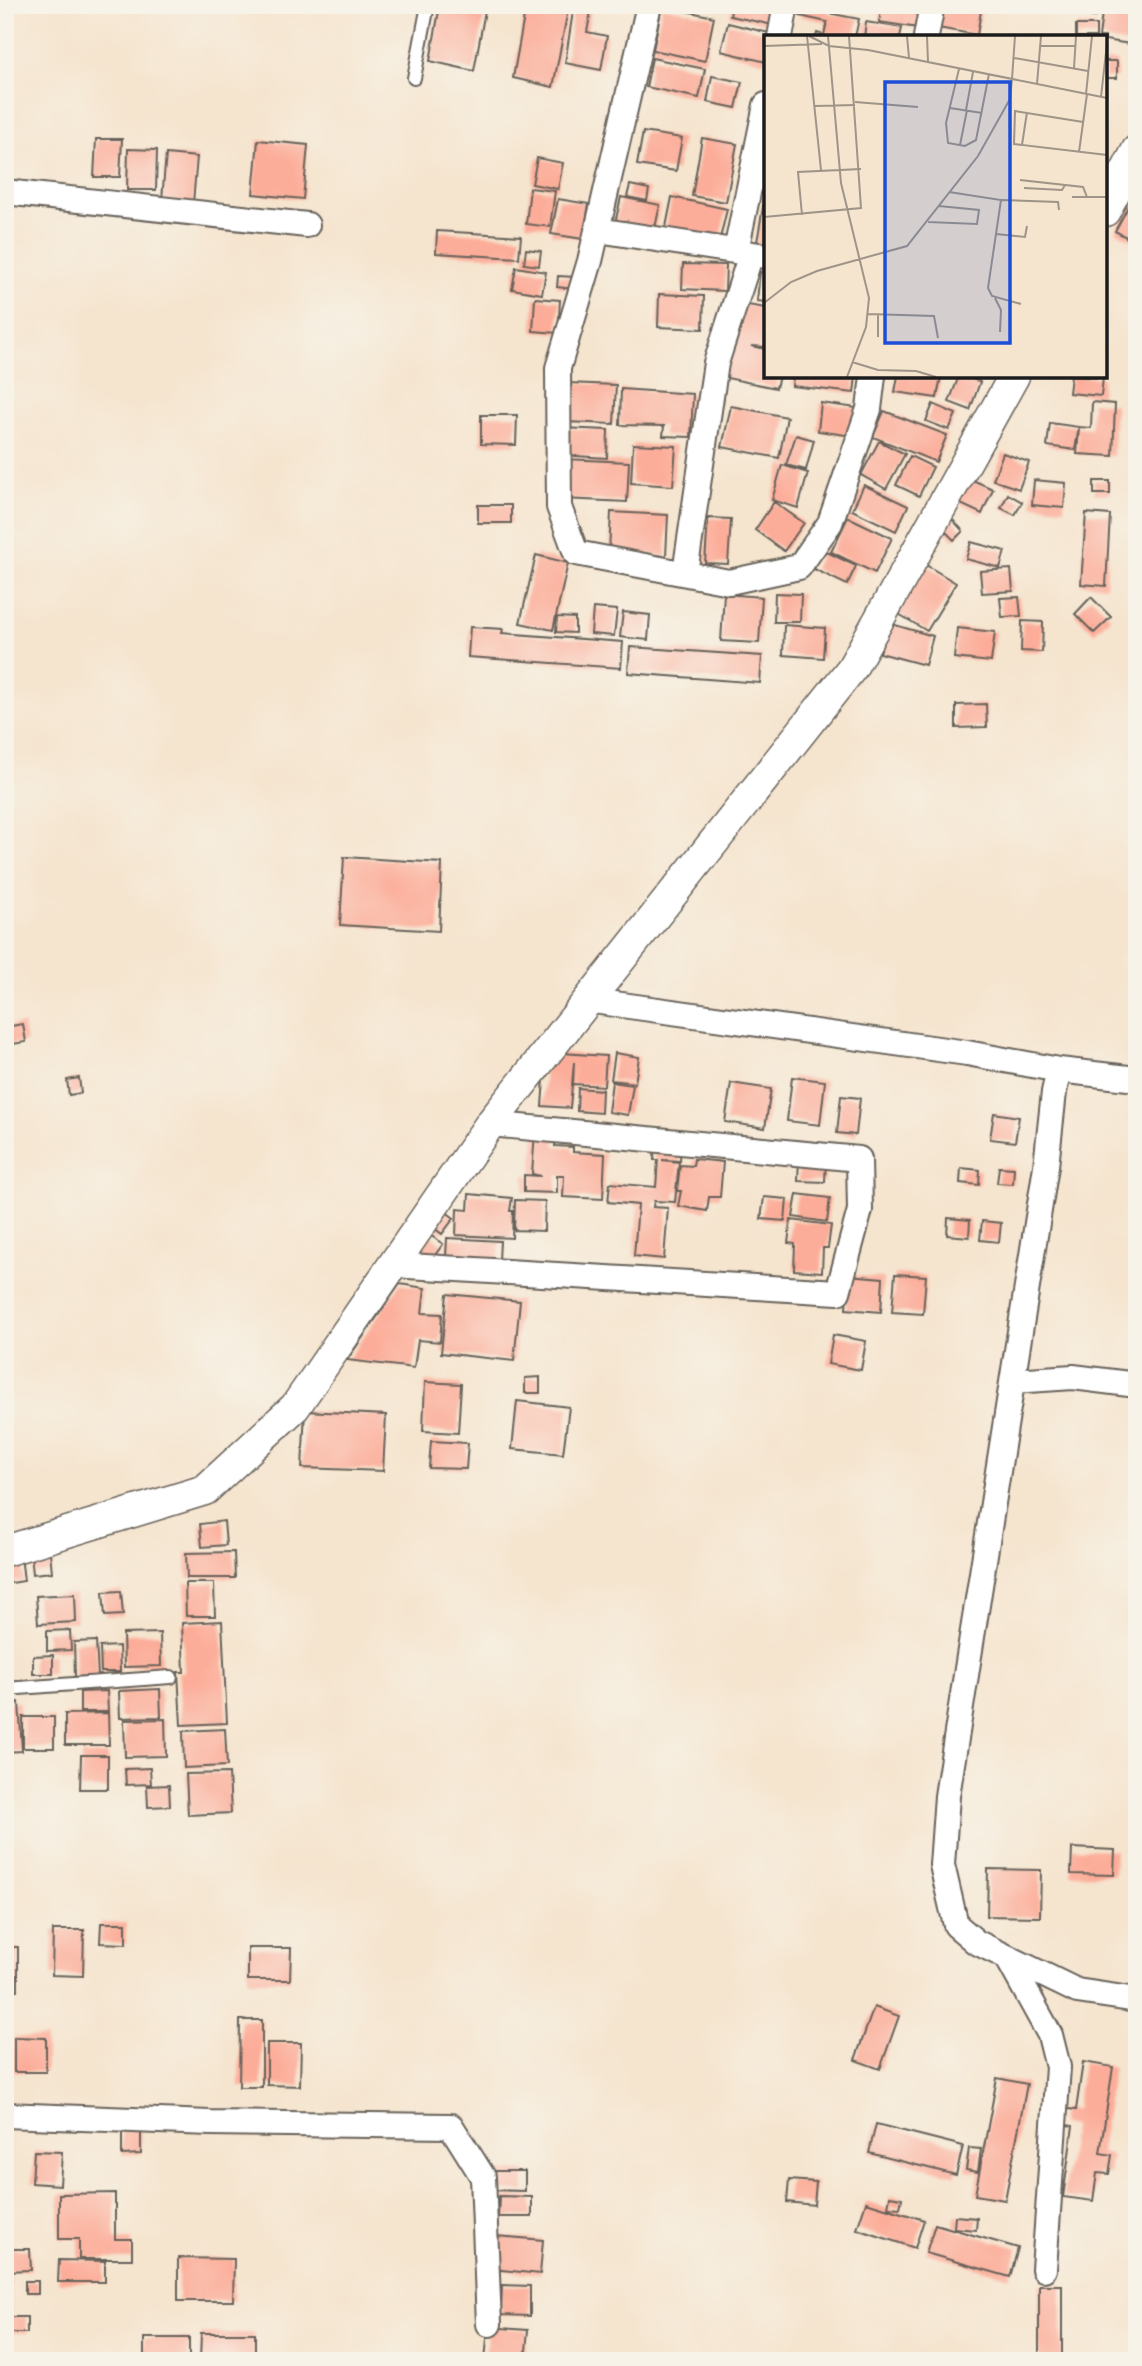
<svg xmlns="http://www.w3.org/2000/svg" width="1142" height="2366" font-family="Mynerve,sans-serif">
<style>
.building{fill:#fcad9a}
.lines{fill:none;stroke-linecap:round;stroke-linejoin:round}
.service-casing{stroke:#68625a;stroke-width:16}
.minor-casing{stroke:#68625a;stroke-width:28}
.tertiary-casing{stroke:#68625a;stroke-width:33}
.service{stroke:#fff;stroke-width:12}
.minor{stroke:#fff;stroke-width:24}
.tertiary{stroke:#fff;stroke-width:30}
.inset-road{fill:none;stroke:#9e9487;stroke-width:2}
.view{fill:#1d4ed8;fill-opacity:0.15;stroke:#1d4ed8;stroke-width:3.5}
.inset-edge{fill:none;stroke:#1c1c1c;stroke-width:3.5}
</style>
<rect width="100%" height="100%" fill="#f7f3e8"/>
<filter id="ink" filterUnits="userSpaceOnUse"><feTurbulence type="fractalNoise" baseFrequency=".0143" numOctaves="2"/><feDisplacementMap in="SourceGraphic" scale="14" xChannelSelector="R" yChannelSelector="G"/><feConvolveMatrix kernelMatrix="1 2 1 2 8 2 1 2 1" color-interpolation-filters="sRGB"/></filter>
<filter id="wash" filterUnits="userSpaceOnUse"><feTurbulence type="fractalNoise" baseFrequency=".00686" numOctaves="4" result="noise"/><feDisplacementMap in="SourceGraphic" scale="28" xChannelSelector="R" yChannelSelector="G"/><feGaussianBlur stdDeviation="1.57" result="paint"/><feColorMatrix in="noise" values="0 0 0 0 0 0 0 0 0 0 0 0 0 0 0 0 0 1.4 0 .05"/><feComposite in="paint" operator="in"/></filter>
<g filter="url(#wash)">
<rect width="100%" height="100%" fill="#f5e4ce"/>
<g id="blocks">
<path class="building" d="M440 5H486L474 71 430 61Z
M526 5H569L553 87 513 78Z
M574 5 592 6 587 32 607 36 601 70 565 63Z
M732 5H777L773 25 730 16Z
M803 5H830L828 13 859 19 855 37H816L817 33 824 35 827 22 800 16Z
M882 5H929L925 29 879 22Z
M942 5H982L977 35 938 28Z
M1002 5H1097L1095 17 1039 8V12Z
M1103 5H1136L1130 44 1105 40V37H1099Z
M662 6 714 17 705 61 653 50Z
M866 22 902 28 900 37H864Z
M728 23 773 34 772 37H766V62L721 51Z
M1076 25H1096V37H1076Z
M652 58 705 69 699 98 646 87Z
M1105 61H1117V78H1105Z
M712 76 742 82 736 108 707 102Z
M5 109H11L9 139H5Z
M643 132 682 138 676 171 637 165Z
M702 138 737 144 726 202 692 196Z
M96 139H122L120 177H94Z
M258 140 308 145 303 199 253 194Z
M128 149 157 150 156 190H127Z
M166 154 197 157 193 203 162 199Z
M537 158 563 163 558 189 532 184Z
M630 185 649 189 647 201 627 197Z
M530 188 555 191 550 227 526 224Z
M1137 190V243L1115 231Z
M621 197 660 205 653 237 614 228Z
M672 197 727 209 719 243 665 232Z
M558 199 589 204 583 239 551 234Z
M764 201H766V250L756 248Z
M437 231 521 236 519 258 436 253Z
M526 249 541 251 539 266 524 264Z
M683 264 726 265 725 291 682 289Z
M516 267 546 272 542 294 512 289Z
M760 272 766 273V302L757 301Z
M558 276 575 277 574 289 557 287Z
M659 294 704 296 703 329 658 327Z
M535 298 560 300 558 333 533 331Z
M736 303 766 308V347L751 346 766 349V376H779L776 388 722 377Z
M793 376H856L854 393 792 386Z
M898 376H941L937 398 895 392Z
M959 376H966L980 382 970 410 949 402Z
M1071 376 1103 378 1101 396 1069 393Z
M567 383 616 385 614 424 565 422Z
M621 389 693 394 691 437 663 436 664 426 620 425Z
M1092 402 1115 404 1113 456 1077 454 1079 427 1091 428Z
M821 403 857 408 853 436 818 431Z
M933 404 956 414 949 430 926 421Z
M731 406 787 417 779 458 722 447Z
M884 411 947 435 936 462 873 437Z
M481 415H517L516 445 481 444Z
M1050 423 1079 427 1075 450 1047 446Z
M561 428 608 430 607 458 560 455Z
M796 435 814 440 806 470 786 465Z
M879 441 905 454 886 489 861 475Z
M633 444 676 446 673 486 631 483Z
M1003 453 1029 462 1019 489 993 480Z
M910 456 933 467 919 496 896 485Z
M565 459 629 462 627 502 563 499Z
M782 465 808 473 798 508 772 500Z
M961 475 993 489 982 514 950 499Z
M1034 480 1066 483 1064 508 1032 505Z
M1094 481H1110V494H1094Z
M864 485 908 506 896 531 852 510Z
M1008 494 1022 502 1015 515 1001 508Z
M774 502 804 523 784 551 755 530Z
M478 505H511V523H478Z
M611 512 668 515 666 556 609 553Z
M1086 513 1110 515 1106 586 1081 584Z
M848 517 892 538 875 573 831 552Z
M708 518 731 519 728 564 705 563Z
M952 519 963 531 954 540 942 528Z
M971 542 1005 551 1000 568 966 559Z
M823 550 856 566 847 585 814 569Z
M536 555 568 563 553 630 520 623Z
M926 565 956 583 927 631 897 613Z
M1011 569 1013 591 982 593 980 571Z
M775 593 801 594 800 622H774Z
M724 594 762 597 759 643 721 641Z
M1019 597 1021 616 1002 617 1000 598Z
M1091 597 1111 617 1094 633 1075 614Z
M593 608 617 610 614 636 591 634Z
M623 612 650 615 648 640 620 637Z
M557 617 575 618V633L556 632Z
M1022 621 1043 622 1042 652 1021 651Z
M888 623 933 636 925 665 880 653Z
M784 625 825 628 823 658 783 655Z
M470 627 503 629 502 633 623 642 621 668 468 657Z
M957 628 995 632 991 662 954 658Z
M630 647 762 656 760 683 628 673Z
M986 704 987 727 956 728V705Z
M344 857 442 863 439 931 340 925Z
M23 1024 26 1042 5 1045V1027Z
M546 1052 606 1056 604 1086 573 1084 574 1062 570 1108 542 1106Z
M615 1053 639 1057 635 1083 611 1080Z
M792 1077 825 1081 820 1125 787 1121Z
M79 1078 81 1093 69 1095 67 1080Z
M612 1082 633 1085 628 1115 608 1112Z
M731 1083 771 1089 765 1128 725 1122Z
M578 1088 602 1090 601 1113 577 1111Z
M841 1096 860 1098 856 1135 837 1133Z
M994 1113 1019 1117 1015 1142 990 1139Z
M535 1132 556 1133 555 1146 573 1147V1152L605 1154 603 1199 563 1197 564 1176H557V1193L524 1192V1175L541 1176 532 1174Z
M655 1141 681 1142 680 1161 662 1160 679 1162 675 1202 654 1201 653 1207 668 1208 664 1259 634 1256 638 1205 608 1202 610 1183 656 1187 658 1160H654Z
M799 1157 826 1158 825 1182 798 1181Z
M694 1159 723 1162 720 1197H709L707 1211 678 1206 681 1191H677L680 1165 693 1166Z
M999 1167 1014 1168 1013 1184 997 1183Z
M961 1168 980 1170 979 1185 960 1183Z
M469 1194 512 1198 510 1211H513L512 1238 456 1235 457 1209 468 1210Z
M797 1194 830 1198 827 1222 793 1217Z
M764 1197 787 1199 785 1221 761 1219Z
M515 1200 545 1201 544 1231 514 1230Z
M441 1208 454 1218 442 1234 429 1224Z
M948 1218 970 1220 969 1237 947 1235Z
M791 1220 831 1225 828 1248H823L822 1272 794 1270 795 1244 788 1243Z
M982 1221 1001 1223 999 1242 980 1240Z
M424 1231 443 1244 430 1262 411 1249Z
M447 1238 500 1241 499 1260 446 1257Z
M895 1274 926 1276 923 1314 892 1312Z
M848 1275 883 1278 881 1312 846 1309Z
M400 1284 425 1288 422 1313 442 1314 440 1342 418 1340 414 1368 347 1360Z
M447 1294 520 1301 514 1361 441 1353Z
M833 1335 866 1341 861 1370 828 1364Z
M540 1377V1393H525V1378Z
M425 1382 461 1384 458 1433 423 1431Z
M517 1401 569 1407 563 1454 512 1449Z
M305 1411 386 1415 383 1471 302 1468Z
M431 1441 468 1443 466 1469 429 1468Z
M224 1521 226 1545 202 1547 200 1524Z
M50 1552 52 1572 33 1574 31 1554Z
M234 1552 235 1578H187L186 1553Z
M21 1556 24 1581 5 1584V1558Z
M185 1583H214L215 1616H186Z
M121 1591 123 1615 105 1616 103 1592Z
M75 1594 76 1622 38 1624 36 1596Z
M222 1621 227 1723 181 1725 178 1672H184L182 1623Z
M70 1630 71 1650 47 1651V1631Z
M160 1633 161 1666 124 1667 123 1634Z
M96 1641 98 1676 75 1677 74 1642Z
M119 1646 120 1672H101L100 1647Z
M53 1655V1674H33V1656Z
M160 1689 161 1717 120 1718 119 1691Z
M107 1691 108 1712H80V1692Z
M19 1702 22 1751 5 1752V1703Z
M108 1713 109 1745H65V1714Z
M23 1717H54V1748H23Z
M165 1719 166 1756 125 1757 124 1720Z
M225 1729 227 1766 184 1768 183 1731Z
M81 1755H108V1789H80Z
M150 1768 151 1784 126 1785 125 1769Z
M229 1773 231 1813 188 1815 186 1774Z
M169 1785 170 1806 148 1807 147 1786Z
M1072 1848 1115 1850 1114 1875 1071 1874Z
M988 1869 1041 1870 1040 1917 987 1916Z
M101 1923H126V1944L100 1943Z
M53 1930H84L83 1976 52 1975Z
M5 1947H18V1990H5Z
M248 1948H291L290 1980H248Z
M874 2007 899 2016 880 2069 855 2060Z
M240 2020H262V2087H239Z
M14 2037 46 2038V2072H14Z
M267 2043H301L300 2086 267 2085Z
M1083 2062 1113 2067 1100 2153 1112 2155 1109 2174 1097 2173 1093 2201 1063 2197 1073 2126 1060 2124 1062 2108 1076 2110Z
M997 2078 1027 2084 1005 2200 975 2195Z
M876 2124 963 2146 956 2175 869 2153Z
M122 2127H141V2154L122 2155Z
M969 2148 981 2149 978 2172 966 2170Z
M34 2151 62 2152 60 2185 32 2183Z
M485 2171H525V2191L485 2190Z
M789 2180 816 2182 814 2205 787 2202Z
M115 2193V2239H132V2259H79V2239H59V2194Z
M499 2196 532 2197V2217H498Z
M890 2196 902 2198 900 2208 888 2207Z
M866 2202 924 2220 915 2248 857 2229Z
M955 2216 977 2218 976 2230 954 2228Z
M935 2224 1018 2248 1010 2277 926 2253Z
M496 2236 543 2240 540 2274 493 2269Z
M5 2249H30L31 2270 5 2271Z
M178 2258 234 2259 233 2301H178Z
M59 2260 105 2261V2282H58Z
M5 2277H11V2317H27V2333H5Z
M25 2281H38V2294H25Z
M502 2285 530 2286V2316L501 2315Z
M1039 2285H1062V2359H1039Z
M488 2327 528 2330 525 2361H485Z
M201 2333H255V2361H200Z
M144 2338H189V2361H144Z"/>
</g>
</g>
<g filter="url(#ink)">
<use href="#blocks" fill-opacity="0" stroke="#68625a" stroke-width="2"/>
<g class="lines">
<g class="service-casing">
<path id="service" d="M414 78 428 5
M5 1689 171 1677"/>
</g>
<g class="minor-casing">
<path id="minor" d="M649 5 590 261 558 368 559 507 576 553 729 582 799 567 830 523 869 409 873 376
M780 37 786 5
M926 37 932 5
M5 192 307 225
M598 230 766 256
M736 251 766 105
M685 573 716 363 751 254
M586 1000 967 1053 1059 1070 1054 1092 1046 1166 947 1796 942 1865 956 1925 976 1942 1077 1991 1137 2000
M1059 1070 1137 1079
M392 1265 838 1292 860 1210 859 1159 490 1124
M1013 1381 1073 1377 1137 1385
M1007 1957 1050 2035 1058 2067 1044 2269
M5 2115 210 2123 451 2126 483 2177 489 2324"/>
</g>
<g class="tertiary-casing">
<path id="tertiary" d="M1105 211 1137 150
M5 1551 205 1490 295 1407 490 1124 852 668 1014 376"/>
</g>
<use href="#service" class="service"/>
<use href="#minor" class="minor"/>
<use href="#tertiary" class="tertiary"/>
</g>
</g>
<g transform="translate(764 35)">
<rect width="343" height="343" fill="#f5e4ce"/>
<path class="inset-road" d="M43 1 57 135M45 1 65 11 104 15 343 63M64 1 77 148 105 263 102 292 83 342M143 1 145 23M163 1 164 27M0 11 58 9M277 11H312M250 23 324 36M310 33 312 1M195 34 182 88 184 108 201 111 212 105 225 39M248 44 251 1M273 49 277 1M322 59 328 1M337 62 343 8M91 67 154 72M51 71 91 70M186 73 218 78M202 75 209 37M263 77 258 110 343 120M196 110 203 75M258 110 250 109 251 76 319 87M315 117 323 59M256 145 319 152 323 162M260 153 298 155 301 150M185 157 237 165 224 253 228 261 257 269M308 162H343M237 165 294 167 295 175M38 180 34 137 97 134M0 182 97 173 85 1M164 187 213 189 215 175 175 171M232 199 261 202 263 191M231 263 237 275 236 297M0 268 27 247 53 236 143 211 214 121 246 64 248 44M104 279 170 281 174 303M114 302V280M88 327 114 335 152 336 172 342"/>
<path class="view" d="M121 47H246V308H121Z"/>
<rect width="343" height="343" class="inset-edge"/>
</g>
<rect width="1142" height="2366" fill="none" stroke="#f7f3e8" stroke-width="28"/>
</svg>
